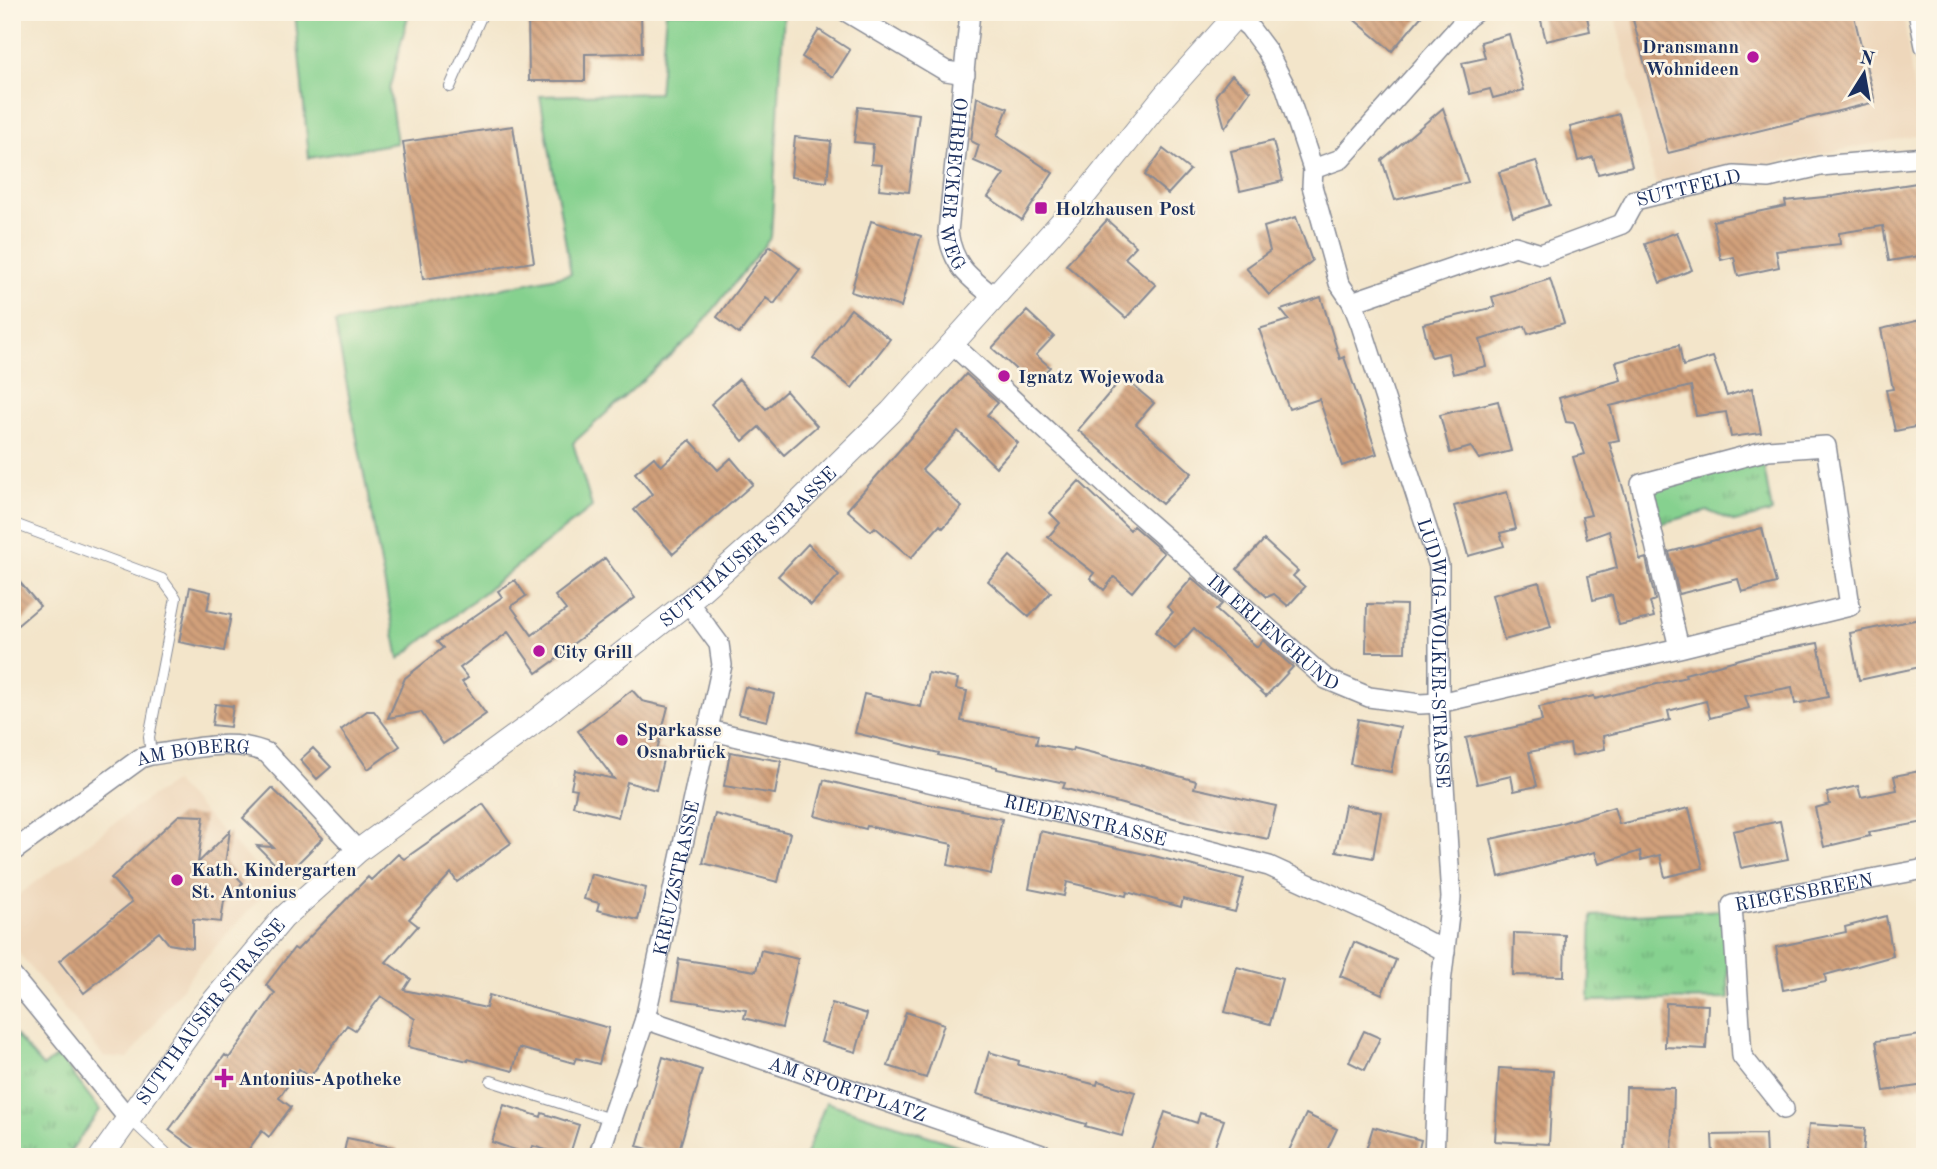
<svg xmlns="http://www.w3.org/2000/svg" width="1937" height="1169" font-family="'Old Standard TT',serif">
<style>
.built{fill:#eed7bb}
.grass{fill:#86d18f;stroke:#508076;stroke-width:2}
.park{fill:url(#park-tufts);stroke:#508076;stroke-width:2}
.building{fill:url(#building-back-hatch)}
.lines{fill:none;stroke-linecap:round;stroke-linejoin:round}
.service-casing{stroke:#878a94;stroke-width:12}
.minor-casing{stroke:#878a94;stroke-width:22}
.tertiary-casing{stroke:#878a94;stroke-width:25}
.service{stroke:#fff;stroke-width:10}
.minor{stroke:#fff;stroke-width:19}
.tertiary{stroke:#fff;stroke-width:23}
.poi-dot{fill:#b5179e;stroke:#fcf5e5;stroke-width:2.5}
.labels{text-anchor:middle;stroke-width:5;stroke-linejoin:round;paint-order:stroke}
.poi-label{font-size:19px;font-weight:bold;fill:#1b2f5e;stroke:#fcf5e5;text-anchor:start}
.street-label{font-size:19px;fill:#1b2f5e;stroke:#fcf5e5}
</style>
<defs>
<pattern id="park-tufts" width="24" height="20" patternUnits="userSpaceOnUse" patternTransform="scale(1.75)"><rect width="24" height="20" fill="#86d18f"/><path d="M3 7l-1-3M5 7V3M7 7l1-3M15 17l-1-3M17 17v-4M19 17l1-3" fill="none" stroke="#6daa78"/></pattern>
<pattern id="building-back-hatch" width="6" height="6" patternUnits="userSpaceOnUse" patternTransform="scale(1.75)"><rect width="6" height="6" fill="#d2a07a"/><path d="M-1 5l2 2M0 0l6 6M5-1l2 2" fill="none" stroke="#aa8367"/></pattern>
</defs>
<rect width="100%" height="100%" fill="#fcf5e5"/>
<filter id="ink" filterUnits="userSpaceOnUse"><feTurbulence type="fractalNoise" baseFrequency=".0143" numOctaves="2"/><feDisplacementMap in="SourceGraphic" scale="14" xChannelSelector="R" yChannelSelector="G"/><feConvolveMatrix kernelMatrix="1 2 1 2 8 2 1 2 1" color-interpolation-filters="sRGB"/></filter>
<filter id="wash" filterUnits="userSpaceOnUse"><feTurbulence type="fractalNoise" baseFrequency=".00686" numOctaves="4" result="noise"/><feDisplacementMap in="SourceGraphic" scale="28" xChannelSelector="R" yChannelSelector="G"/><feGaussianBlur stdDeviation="1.57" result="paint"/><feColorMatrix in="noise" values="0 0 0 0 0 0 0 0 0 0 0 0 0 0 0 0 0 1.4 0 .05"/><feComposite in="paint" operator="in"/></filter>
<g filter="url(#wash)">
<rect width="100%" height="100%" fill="#f3e5ca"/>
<path class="built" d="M1614 12H1903L1920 135 1656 185Z
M174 782 273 884 199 965 128 1059 104 1057 12 945V900L150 797Z"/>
<path class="grass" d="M295 12H409L389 90 397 143 309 158Z
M666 12H784L771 237 694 334 573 443 592 507 399 659 335 323 571 274 540 96 659 93Z
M826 1102 993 1157H805Z"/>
<path class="park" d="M1763 461 1772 512 1735 522 1708 511 1659 524 1650 488Z
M1725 910 1729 999 1589 1001 1592 916Z
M12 1031 43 1067 58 1055 100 1110 66 1157H12Z"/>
<g id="blocks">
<path class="building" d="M528 12H641L642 53 585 54V81H529Z
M1345 12H1425L1392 51Z
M1539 12H1586L1590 31 1546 41Z
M1631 12H1853L1875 102 1668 153Z
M819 30 850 50 833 77 802 57Z
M1509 34 1524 90 1493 98 1490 89 1470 94 1462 63 1485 58 1481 42Z
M1232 75 1250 91 1225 128 1216 95Z
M977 97 1008 108 997 136 1053 173 1022 220 988 197 1004 174 974 161 979 145 971 141Z
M858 107 919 114 909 192 879 189 882 165 871 164 873 144 854 142Z
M1443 108 1468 182 1395 200 1382 160Z
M1619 114 1632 166 1598 174 1593 157 1578 161 1570 127Z
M513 126 534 262 423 279 403 142Z
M795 137 831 141 827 182 791 177Z
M1273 141 1283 181 1240 191 1231 151Z
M1163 149 1190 170 1168 194 1145 175Z
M1536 161 1550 205 1513 217 1499 172Z
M1917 183 1925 235V255L1889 261 1883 226 1839 233 1840 244 1776 251 1779 267 1738 276 1734 257 1721 260 1713 221 1786 206 1785 201 1834 196Z
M1296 217 1312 261 1269 295 1246 268 1270 251 1264 227Z
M1107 220 1136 246 1125 258 1156 285 1126 318 1066 265Z
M871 221 921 236 901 307 851 292Z
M1677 232 1692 270 1660 283 1645 244Z
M770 246 800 269 774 304 766 298 739 334 717 317Z
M1550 279 1564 323 1528 334 1525 326 1480 340 1486 366 1453 374 1448 353 1431 357 1423 324 1495 307 1492 297Z
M1321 297 1340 359 1344 357 1377 454 1342 466 1319 399 1289 409 1259 329 1289 320 1281 310Z
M851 309 890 339 852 388 813 358Z
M1027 311 1054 336 1036 355 1050 367 1033 385 992 348Z
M1925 319V425L1895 431 1886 390 1893 389 1881 329Z
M1679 345 1683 366 1713 357 1727 396 1752 388 1761 433 1731 437 1726 412 1696 416 1691 386 1610 406 1619 440 1609 442 1627 501 1640 560 1646 558 1655 600 1650 602 1654 617 1619 625 1612 595 1593 600 1588 576 1617 568 1609 531 1587 539 1582 517 1591 515 1573 457 1585 454 1574 423 1566 422 1559 398 1621 380 1616 362Z
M966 374 998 403 987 415 1018 443 996 467 958 431 922 470 962 507 943 528 940 525 911 558 875 527 871 531 847 510Z
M1123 377 1154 403 1136 424 1192 473 1162 504 1078 430Z
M739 379 766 409 786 391 817 426 784 455 759 427 743 441 711 404Z
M1498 401 1511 451 1479 459 1471 447 1450 453 1440 415Z
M690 440 718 470 731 458 753 484 673 554 634 510 652 494 635 473 654 457 661 466Z
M1079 481 1130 530 1133 526 1164 553 1132 592 1114 577 1104 590 1090 578 1094 573 1048 537 1060 523 1050 513Z
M1507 492 1516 529 1500 533 1504 546 1468 556 1454 506Z
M1762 528 1776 583 1742 592 1738 579 1679 594 1669 552Z
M1264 540 1298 571 1293 576 1305 587 1288 606 1274 594 1267 597 1237 569Z
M808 544 839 575 811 605 778 576Z
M1010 556 1051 592 1029 617 988 581Z
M605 558 635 598 570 646 572 648 537 673 508 632 460 668 468 678 462 682 486 714 443 744 421 712 388 718 405 678 443 648 437 642 502 597 498 591 515 580 526 596 511 606 532 635 566 610 555 596Z
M12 573 40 606 12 630Z
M1192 578 1222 604 1216 610 1257 647 1263 640 1293 667 1266 696 1194 628 1175 649 1155 632 1173 612 1167 607Z
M1539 582 1551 627 1504 640 1492 595Z
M190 587 211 592 207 610 231 615 224 651 179 642Z
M1367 604 1406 605 1405 652H1366Z
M1925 618V666L1859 680 1850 633Z
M1818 643 1828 697 1795 704 1792 687 1745 696 1749 708 1710 718 1706 701 1668 711 1670 720 1603 736 1605 749 1572 756 1570 744 1529 752 1537 786 1514 791 1511 776 1477 784 1466 738 1542 721 1539 707 1594 696 1595 699 1686 677 1685 674 1758 654Z
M928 673 958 679 956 689 967 691 961 721 1038 735 1036 744 1072 751 1073 748 1133 763 1196 781 1194 788 1276 806 1268 839 1185 821 1063 788 1065 783 997 769V767L938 755 939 753 855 733 864 694 921 707Z
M745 687 774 694 767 721 738 714Z
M632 690 642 701 668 707 657 750 665 751 656 790 627 782 618 817 573 806 577 789 571 788 575 770 614 779 578 731Z
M215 704 233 706 230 727 212 725Z
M367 711H374L400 746 368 769 341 730Z
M1358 719 1400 727 1391 772 1350 764Z
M313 748 331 767 317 779 300 760Z
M730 752 781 761 775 794 724 786Z
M1925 770V822L1869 832 1870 836 1824 847 1815 808 1830 804 1827 793 1858 786 1861 797 1897 790 1894 776Z
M824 780 893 797 1002 819 991 874 948 865 952 844 867 826 866 829 815 816Z
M272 788 323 838 286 875 257 846 273 847 243 818Z
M483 804 511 843 457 882 451 873 409 919 418 926 386 962 411 979 404 990 486 1008 489 995 609 1028 599 1064 576 1058 574 1063 519 1048 513 1071 468 1059V1061L408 1047 415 1019 381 996 355 1030 347 1025 310 1077 299 1069 279 1098 291 1107 269 1137 262 1131 243 1157H206L169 1130 225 1055 229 1058 275 993 266 985 294 948 297 950 368 877 371 880 398 854 404 859Z
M1345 805 1381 812 1373 858 1336 851Z
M1614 807 1619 824 1689 808 1703 868 1665 877 1660 855 1641 860 1640 851 1599 864 1595 852 1499 877 1491 839 1558 824Z
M715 814 790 833 778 882 703 863Z
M179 815 204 816 198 863 230 831 225 864 243 883 224 901 221 922 193 919V948L169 944 159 932 84 993 59 961 132 902 111 878Z
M1780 821 1788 859 1741 868 1733 831Z
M1040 831 1154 856 1244 879 1235 912 1183 899 1181 907 1127 892 1126 896 1067 882 1064 896 1029 889Z
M591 874 646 888 638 920 597 910 599 903 584 899Z
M1886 916 1893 956 1825 975 1826 982 1783 990 1776 947 1846 932 1845 927Z
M1514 933 1565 935 1564 976 1513 975Z
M1354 942 1396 960 1382 994 1340 976Z
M761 950 798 959 782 1028 744 1018 746 1010 673 999 679 959 756 971Z
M1237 967 1282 979 1270 1024 1225 1012Z
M832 1003 867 1014 856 1052 821 1042Z
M1666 1003 1708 1005 1706 1049 1665 1047Z
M906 1012 944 1024 926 1078 888 1066Z
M1364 1031 1380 1038 1365 1070 1349 1062Z
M1921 1035 1925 1060V1085L1884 1091 1876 1041Z
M989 1052 1019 1061 1018 1065 1097 1085 1098 1081 1135 1092 1122 1136 1085 1126 1086 1124 977 1094Z
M663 1057 702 1070 677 1157 637 1146Z
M1499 1068 1553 1071 1549 1144 1495 1141Z
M1626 1087 1674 1088 1672 1157H1624Z
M504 1105 541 1117 542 1113 579 1125 569 1157 533 1146 530 1155 492 1142Z
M1165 1112 1197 1123 1200 1113 1224 1120 1211 1157H1170L1152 1151Z
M1306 1114 1337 1129 1324 1157H1286Z
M1809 1124 1865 1128 1863 1157H1806Z
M1373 1127 1421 1140 1417 1157H1364Z
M1765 1134 1766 1157H1713L1712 1135Z
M347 1138 397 1148 396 1157H343Z"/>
</g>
</g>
<g filter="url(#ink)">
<use href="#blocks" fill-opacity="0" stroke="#878a94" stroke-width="2"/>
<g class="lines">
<g class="service-casing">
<path id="service" d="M450 87 483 12
M12 523 162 579 176 598 149 737 151 755
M491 1081 610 1119
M129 1118 165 1152 162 1157"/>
</g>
<g class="minor-casing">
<g id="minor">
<path d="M847 12 946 71 965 74"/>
<path id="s1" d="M970 12 948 232C953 266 969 277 994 297"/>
<path d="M1918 12 1925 46"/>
<path id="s2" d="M1236 16 1249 27 1267 51 1286 88 1313 169 1312 186 1339 283 1352 302 1361 325 1439 566V703L1451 898 1441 983 1434 1157"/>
<path d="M1313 169 1341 159 1467 18 1475 12"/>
<path id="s3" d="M1352 302 1515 246 1541 254 1622 224 1635 200 1734 176 1769 178 1820 166 1925 157"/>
<path id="s4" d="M952 344 1129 506 1326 679 1369 697 1420 704 1439 703 1679 648 1641 484 1768 450 1826 446 1850 606 1679 648"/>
<path id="s5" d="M709 730 1115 826 1269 866 1378 916 1445 951"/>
<path id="s6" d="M12 852 141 758 151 755C187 750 232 737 267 753L358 851"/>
<path d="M12 976 128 1118"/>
<path id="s7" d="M645 1019 1048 1157"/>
<path id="s8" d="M1784 1109 1742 1056 1732 905 1925 869"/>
<path id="s9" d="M598 1157 645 1019 722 665 719 644 688 602"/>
</g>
</g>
<g class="tertiary-casing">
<g id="tertiary">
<path id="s10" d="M101 1157 202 1015 283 918 358 851 529 726 688 602 785 516 891 412 952 344 1076 206 1164 96 1239 12"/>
</g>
</g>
<use href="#service" class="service"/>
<use href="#minor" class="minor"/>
<use href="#tertiary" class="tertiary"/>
</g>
</g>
<g class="poi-dot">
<circle cx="1753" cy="57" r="7"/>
<rect x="1034" y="201" width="14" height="14" rx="3.5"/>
<circle cx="1004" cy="376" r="7"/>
<circle cx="539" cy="651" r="7"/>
<circle cx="622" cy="740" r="7"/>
<circle cx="177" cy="880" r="7"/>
<path d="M220.5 1067.5h7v7h7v7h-7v7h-7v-7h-7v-7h7z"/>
</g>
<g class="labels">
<g class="poi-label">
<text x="1739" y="53" text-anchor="end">Dransmann<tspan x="1739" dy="22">Wohnideen</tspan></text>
<text x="1055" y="215">Holzhausen Post</text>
<text x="1018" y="383">Ignatz Wojewoda</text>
<text x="553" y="658">City Grill</text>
<text x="636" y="736">Sparkasse<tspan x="636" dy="22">Osnabrück</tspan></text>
<text x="191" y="876">Kath. Kindergarten<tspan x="191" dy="22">St. Antonius</tspan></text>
<text x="238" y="1085">Antonius-Apotheke</text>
</g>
<g class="street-label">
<text dy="7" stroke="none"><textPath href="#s1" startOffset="173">OHRBECKER WEG</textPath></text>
<text dy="7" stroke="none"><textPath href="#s3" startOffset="368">SUTTFELD</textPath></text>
<text dy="7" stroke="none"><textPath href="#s10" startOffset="896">SUTTHAUSER STRASSE</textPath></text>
<text dy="7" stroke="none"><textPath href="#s4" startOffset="432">IM ERLENGRUND</textPath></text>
<text dy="7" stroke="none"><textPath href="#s2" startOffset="679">LUDWIG-WOLKER-STRASSE</textPath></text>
<text dy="7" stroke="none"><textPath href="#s6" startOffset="212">AM BOBERG</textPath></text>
<text dy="7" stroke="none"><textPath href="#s5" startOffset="387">RIEDENSTRASSE</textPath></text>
<text dy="7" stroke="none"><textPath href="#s9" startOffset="290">KREUZSTRASSE</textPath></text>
<text dy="7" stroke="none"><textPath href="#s8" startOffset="292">RIEGESBREEN</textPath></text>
<text dy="7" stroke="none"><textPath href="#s10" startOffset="182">SUTTHAUSER STRASSE</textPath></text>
<text dy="7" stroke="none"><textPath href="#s7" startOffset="214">AM SPORTPLATZ</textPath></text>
</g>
</g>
<rect width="1937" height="1169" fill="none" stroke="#fcf5e5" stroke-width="42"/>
<g transform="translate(1864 74) rotate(11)" stroke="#fcf5e5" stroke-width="5" paint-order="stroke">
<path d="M0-5L12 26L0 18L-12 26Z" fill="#1b2f5e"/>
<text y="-10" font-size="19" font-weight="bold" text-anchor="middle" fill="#1b2f5e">N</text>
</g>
</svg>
